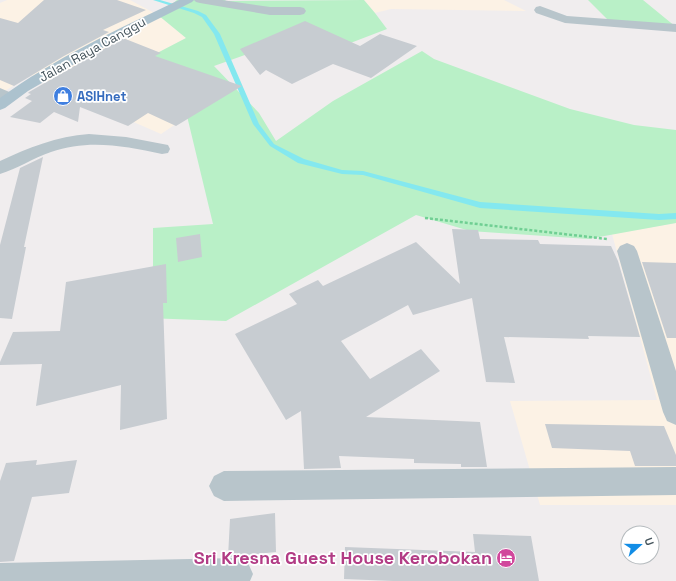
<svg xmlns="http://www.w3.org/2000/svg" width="676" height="581" font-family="'Space Grotesk',sans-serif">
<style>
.commercial{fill:#fcf2e5}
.green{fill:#b9f0c7}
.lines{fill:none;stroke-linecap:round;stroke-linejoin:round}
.stream{fill:#84e8ef;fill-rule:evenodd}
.building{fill:#c7ccd1}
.path{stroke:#70cf93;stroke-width:2.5;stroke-dasharray:3 2;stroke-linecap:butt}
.minor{fill:#b8c5cb;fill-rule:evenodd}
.major{fill:#acc2ce;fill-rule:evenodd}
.labels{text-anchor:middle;stroke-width:3.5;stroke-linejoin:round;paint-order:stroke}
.far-street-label{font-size:13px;fill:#45545c;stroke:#fff}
.far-shop-label{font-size:13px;font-weight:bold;fill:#366cbe;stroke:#fff;text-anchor:start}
.near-hotel-label{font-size:18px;font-weight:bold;fill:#b23c85;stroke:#fff;text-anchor:end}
</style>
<rect width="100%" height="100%" fill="#f0edee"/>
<path class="commercial" d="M7 0H130L158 15 186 38 139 63 216 97 161 134 122 117 88 98 31 75 0 94V3Z
M364 0H504L526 11 391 9 375 13Z
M676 223V505H540L510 401 657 400 612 234Z"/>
<path class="green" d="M177 0H225L226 1 364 0 375 13 387 29 306 60 281 42 214 66 259 113 276 141 333 101 422 51 434 59 570 109 634 125 676 130V223L588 239 470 231 416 215 226 321 146 318 153 265V228L213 224 187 116 138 63 186 38 158 15Z
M588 0H643L676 27 614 26Z"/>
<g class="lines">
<path class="stream" d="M153 0H160L198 11 206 15 220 34 259 124 274 144 304 159 342 170 363 171 480 202 659 214 676 213V219L659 220 480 208 363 175 342 174 298 163 270 146 253 124 214 34 202 17 194 13Z"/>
</g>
<path class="building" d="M44 0H117L146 10 103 30 109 32 64 56 14 86 0 80V18L18 23Z
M305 21 360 46 380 34 417 46 371 78 333 64 292 84 266 70 260 75 240 49Z
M123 38 161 53 155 56 242 86 176 126 148 113 128 126 80 107 78 122 54 112 40 123 10 117 32 101 25 98 31 94 28 93 29 92Z
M43 157 24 247H26L12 319 0 318V245L20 168Z
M452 229 478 230 480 239 538 240 540 244 611 246 618 261 640 337 588 336 589 339 504 337 515 383 486 382 472 298 413 315 408 305 341 341 370 379 421 349 440 371 366 417 480 422 487 467H461V464L414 463V459L339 456 341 468 304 469 301 411 286 420 235 334 297 304 289 294 318 280 323 286 416 242 460 284Z
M200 234 202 257 178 262 176 238Z
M642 262 676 263V338H667Z
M166 264 167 303H163L167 419 120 430 121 385 36 406 42 364 0 365V362L13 332 60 331 66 282Z
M545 424 664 426 676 455V466H635L630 451 552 448Z
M37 460 36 465 77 460 69 493 32 497 14 561 0 562V481L6 463Z
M275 513 276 552 228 557 230 519Z
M473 534 531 536 539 581H393L344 579 345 547 475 552Z"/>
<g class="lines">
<path class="path" d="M425 218 607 239"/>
<path class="minor" d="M194 0H222L270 7H300L304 8 306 11 304 14 300 15H270L200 3 196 2Z
M540 6 567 16 676 24V32L565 23 536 13 534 10 536 7Z
M0 88 14 94 16 97 14 100 9 101 0 98Z
M89 134 126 137 168 145 170 149 168 153 162 154C125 146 88 139 51 152 33 158 17 169 0 174V161C28 148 57 136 89 134Z
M627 243 634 246 637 251 676 371V425L667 421 663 412 617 251 620 246Z
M676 467V495L224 501 214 496 209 486 214 476 224 471Z
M237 558 248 563 253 574 250 581H0V563Z"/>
<path class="major" d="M179 0H194L192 2 118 39 28 91 5 108 0 110V98C55 58 118 29 179 0Z"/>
</g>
<defs>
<g id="shop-disc" transform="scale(1)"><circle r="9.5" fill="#3f7fe0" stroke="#fff"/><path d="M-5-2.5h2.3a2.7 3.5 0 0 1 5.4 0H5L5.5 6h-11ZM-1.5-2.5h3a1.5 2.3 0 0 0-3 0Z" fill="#fff"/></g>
<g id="hotel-disc" transform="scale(1)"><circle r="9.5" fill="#d1479c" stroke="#fff"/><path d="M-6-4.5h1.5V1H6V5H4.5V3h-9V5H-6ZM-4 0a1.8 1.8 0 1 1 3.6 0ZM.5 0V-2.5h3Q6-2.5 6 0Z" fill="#fff"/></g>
</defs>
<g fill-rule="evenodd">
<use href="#shop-disc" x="63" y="96"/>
<use href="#hotel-disc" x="506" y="558"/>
</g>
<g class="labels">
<g class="far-street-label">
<text transform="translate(92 49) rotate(-29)" y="5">Jalan Raya Canggu</text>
</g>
<g class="far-shop-label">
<text x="77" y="101">ASIHnet</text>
</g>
<g class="near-hotel-label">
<text x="492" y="564">Sri Kresna Guest House Kerobokan</text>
</g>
</g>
<g transform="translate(640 545) rotate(69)"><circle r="19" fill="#ffffff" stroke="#b5bbbe"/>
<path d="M0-3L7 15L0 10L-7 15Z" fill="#128de6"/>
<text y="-6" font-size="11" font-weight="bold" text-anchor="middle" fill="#45545c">U</text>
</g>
</svg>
